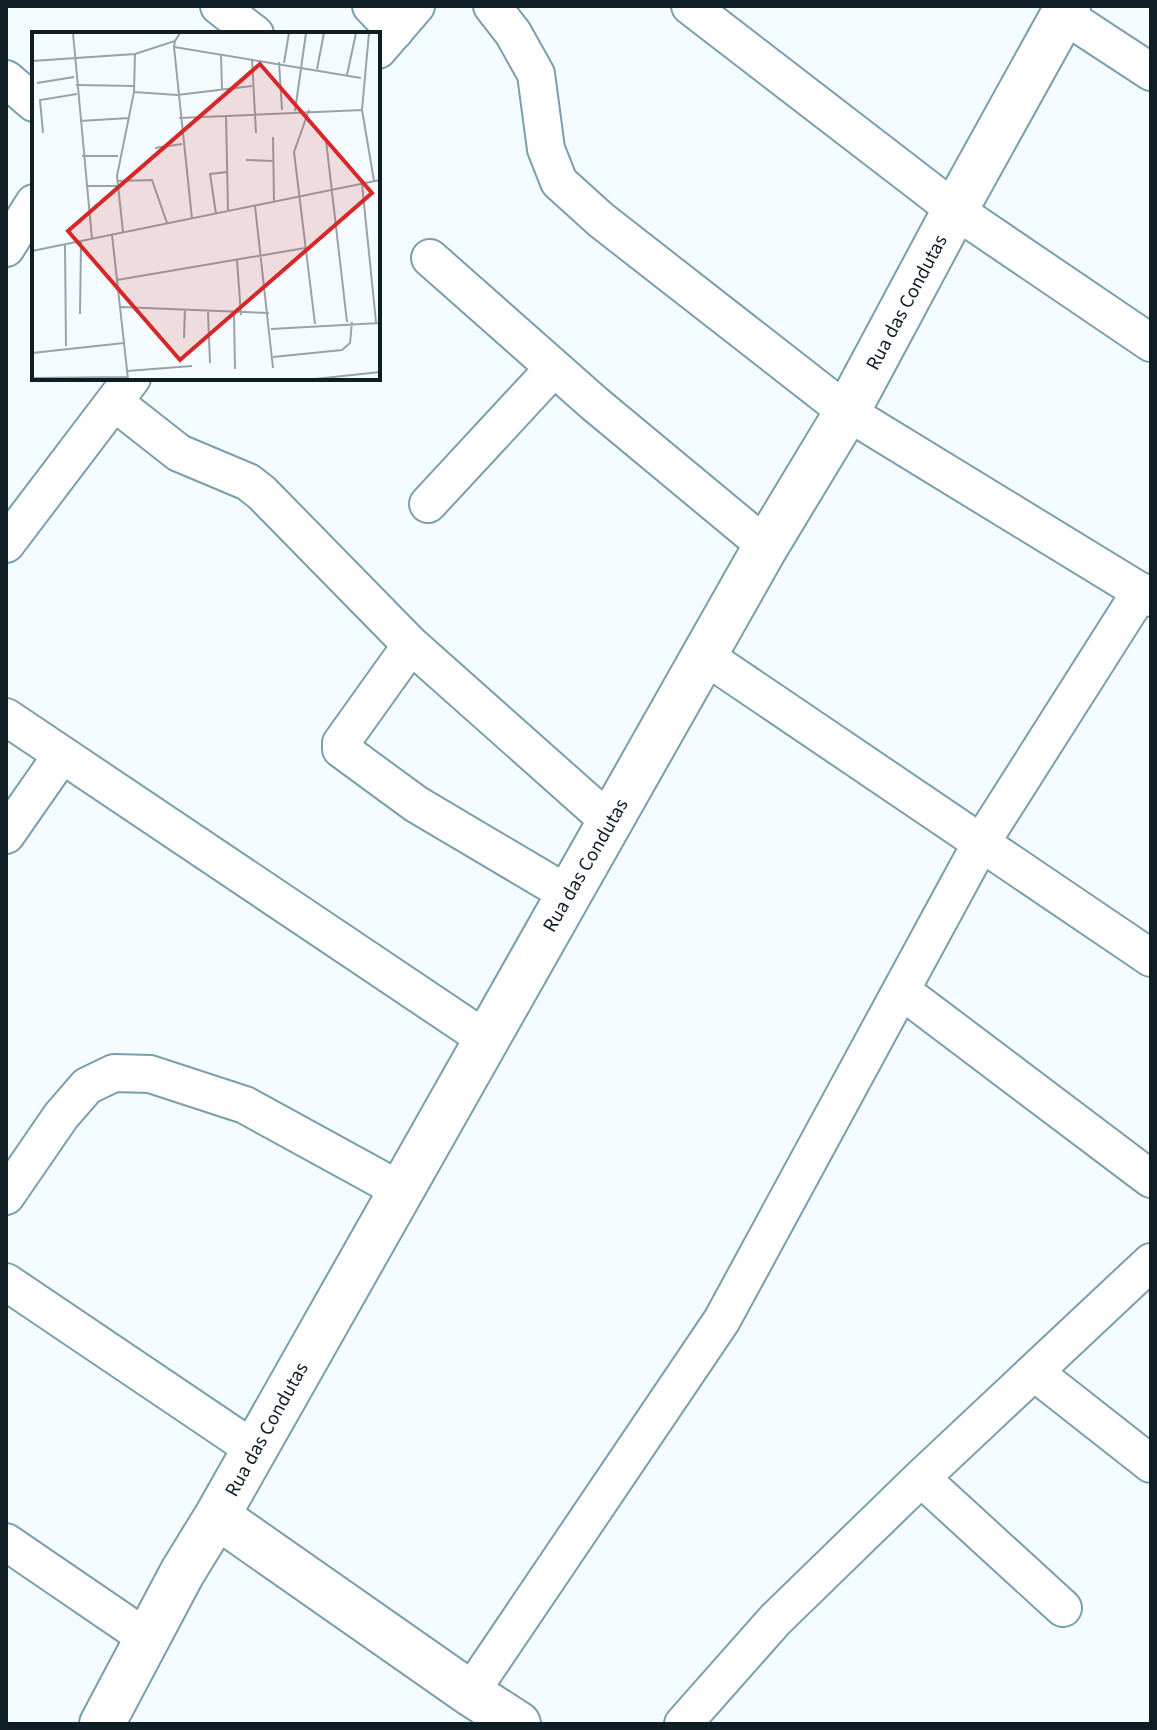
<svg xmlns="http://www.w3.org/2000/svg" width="1157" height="1730" font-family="'Source Sans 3',sans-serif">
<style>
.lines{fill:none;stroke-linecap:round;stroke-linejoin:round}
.street-casing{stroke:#799fae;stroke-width:40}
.secondary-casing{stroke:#799fae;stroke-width:48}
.street{stroke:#fff;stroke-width:36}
.secondary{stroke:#fff;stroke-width:44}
.labels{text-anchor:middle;stroke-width:7;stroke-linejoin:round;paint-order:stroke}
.street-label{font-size:20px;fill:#0f1e24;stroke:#fff}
.inset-road{fill:none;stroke:#98a3a7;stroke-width:2}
.view{fill:#d62828;fill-opacity:0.15;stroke:#d62828;stroke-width:4}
.inset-edge{fill:none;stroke:#0f1e24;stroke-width:4}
</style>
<rect width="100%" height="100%" fill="#f4fcff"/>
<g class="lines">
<g class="street-casing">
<path id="street" d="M219 6 255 34
M371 6 395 31
M492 6 513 33 536 74 546 149 559 182 601 220 847 412 1151 598
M690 6 955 210 1151 343
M1064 15 1151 72
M378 50 416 6
M6 79 34 103
M6 248 34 203
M430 258 595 404 766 546
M114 402 179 453 248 482 262 493 411 645 610 822
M428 504 554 368
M6 544 132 378
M411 645 341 743V749L416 804 568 894
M705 656 1151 958
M6 717 487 1040
M6 835 61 756
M902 991 1151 1179
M6 1196 61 1116 87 1086 114 1073 150 1074 245 1105 400 1190
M6 1282 255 1450
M1034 1372 1151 1464
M921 1478 1063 1608
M6 1542 148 1639
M470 1693 722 1320 981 843 1141 591
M683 1724 775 1620 921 1478 1151 1262"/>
</g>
<g class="secondary-casing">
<path id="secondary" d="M217 1516 470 1693 518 1724
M102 1724 182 1573 217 1516 766 546 847 412 955 210 1068 6"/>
</g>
<use href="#street" class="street"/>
<use href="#secondary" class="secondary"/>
</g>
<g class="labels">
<g class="street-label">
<text transform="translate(906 302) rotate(-62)" y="7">Rua das Condutas</text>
<text transform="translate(585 865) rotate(-60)" y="7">Rua das Condutas</text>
<text transform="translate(266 1429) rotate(-61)" y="7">Rua das Condutas</text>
</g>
</g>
<g transform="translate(32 32)">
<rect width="348" height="348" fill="#f4fcff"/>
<path class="inset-road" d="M41 1 60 207M337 1 330 78 342 149M143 9 142 15 329 46M142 15 160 187M189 22 190 58M220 27 224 101M0 29 103 22 143 9 148 1M247 30 250 78M252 31 257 1M285 37 292 1M315 43 324 1M5 51 42 45M44 53 103 54M102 60 145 63 220 54M277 78 262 120 283 292M263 79 274 1M194 83 196 179M147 86 330 78M48 89 97 86M11 101 8 68 45 62M241 105 242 170M294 108 315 290M123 116 150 112M50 124H86M214 128 241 129M85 149 120 148 135 191M330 152 344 290M54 154H86M223 174 241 336M184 182 178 142 196 140M91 200 85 144 102 60 103 22M80 203 96 347M33 213 34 314M0 219 348 148M205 228 209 283M85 248 273 216M89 275 237 281M176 280 178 331M48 282 49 209M202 282 203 337M239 297 348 291M152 306 153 277M0 321 92 311M241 325 310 318 318 311 320 290M95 339 160 334M0 346 96 345M283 347 348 340"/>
<path class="view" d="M228 32 340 161 148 328 36 199Z"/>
<rect width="348" height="348" class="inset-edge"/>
</g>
<rect width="1157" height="1730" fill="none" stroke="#0f1e24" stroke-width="16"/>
</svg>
